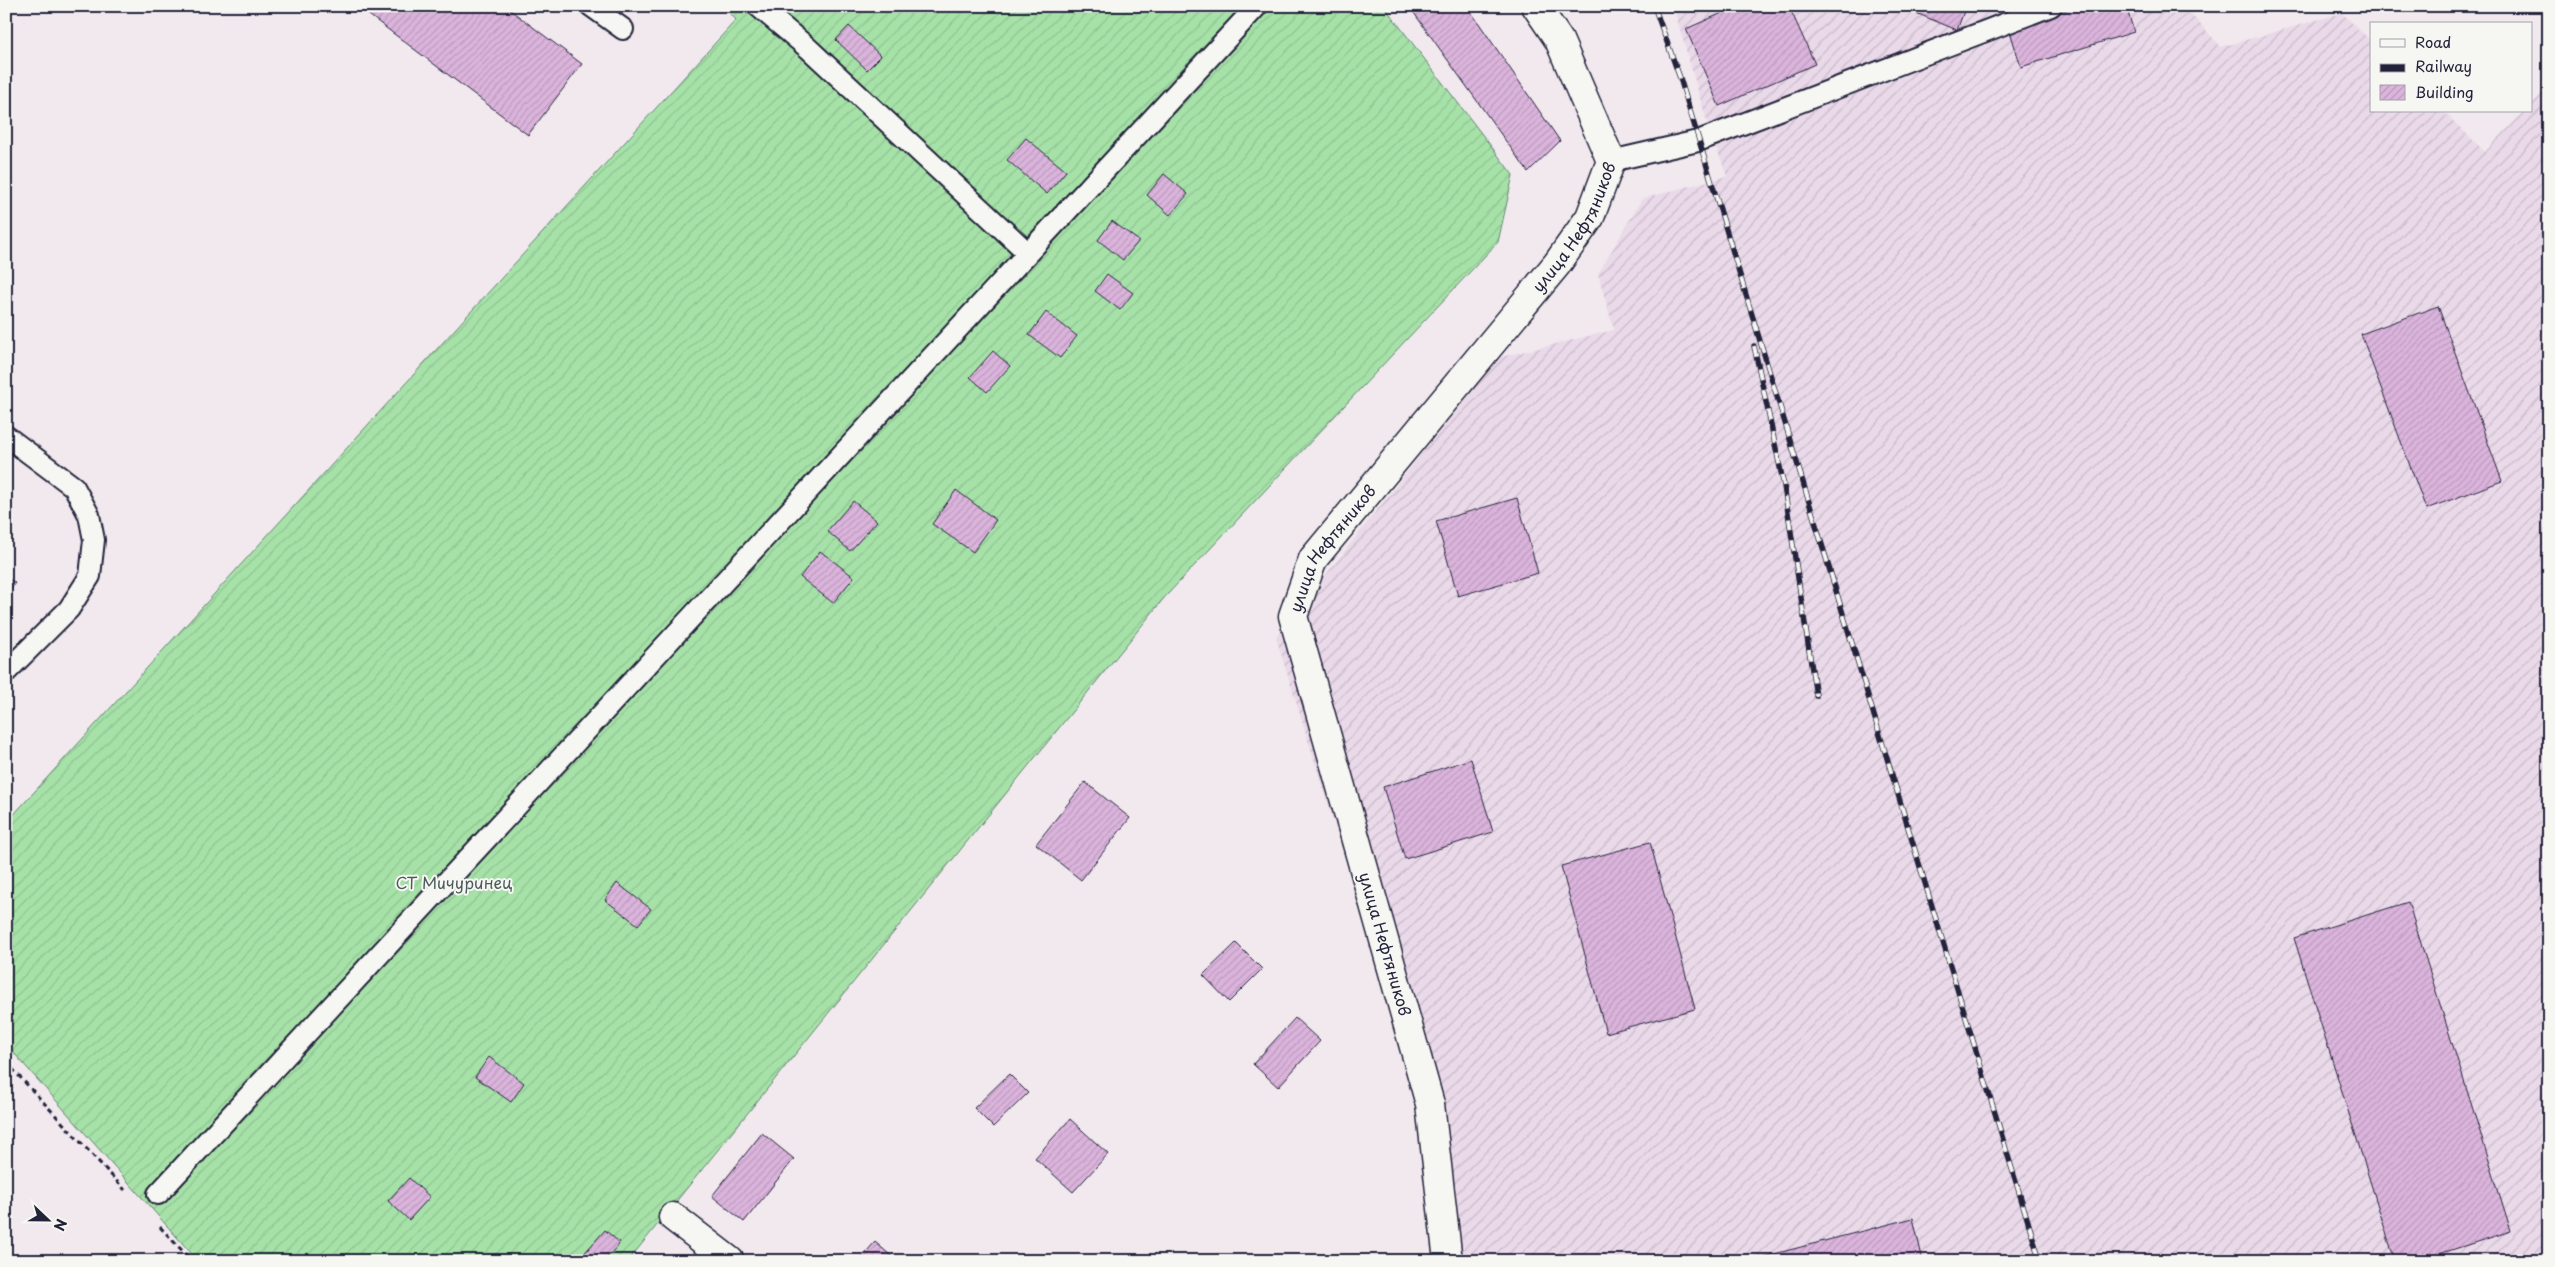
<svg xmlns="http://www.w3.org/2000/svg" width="2555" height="1267" font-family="'Playpen Sans',sans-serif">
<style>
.industrial{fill:url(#industrial-furrows)}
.garden{fill:url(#garden-furrows);stroke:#648272}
.building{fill:url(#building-hatch);stroke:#22223b}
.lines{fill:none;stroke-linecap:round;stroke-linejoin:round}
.lane-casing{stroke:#22223b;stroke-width:24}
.street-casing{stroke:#22223b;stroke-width:31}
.secondary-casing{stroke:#22223b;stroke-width:31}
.path{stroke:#22223b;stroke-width:3;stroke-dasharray:5 4;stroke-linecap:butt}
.lane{stroke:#f6f6f2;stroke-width:20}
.street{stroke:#f6f6f2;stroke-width:28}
.secondary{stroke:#f6f6f2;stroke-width:28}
.rail-casing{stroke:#22223b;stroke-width:5.5}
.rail{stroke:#f6f6f2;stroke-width:4;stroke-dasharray:11;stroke-linecap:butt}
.labels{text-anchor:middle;stroke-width:4;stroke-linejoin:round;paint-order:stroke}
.street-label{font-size:16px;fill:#22223b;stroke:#f6f6f2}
.park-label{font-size:16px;fill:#4a5c5c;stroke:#f6f6f2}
</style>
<defs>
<pattern id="industrial-furrows" width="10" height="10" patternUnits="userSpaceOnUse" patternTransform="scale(1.25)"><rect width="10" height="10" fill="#ead9e9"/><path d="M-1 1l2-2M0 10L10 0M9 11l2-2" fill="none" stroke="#c8bac9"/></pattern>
<pattern id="garden-furrows" width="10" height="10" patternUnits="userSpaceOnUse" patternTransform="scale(1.25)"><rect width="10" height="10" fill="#a6e2a8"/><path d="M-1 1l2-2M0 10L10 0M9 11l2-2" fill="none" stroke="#8fc292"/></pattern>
<pattern id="building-hatch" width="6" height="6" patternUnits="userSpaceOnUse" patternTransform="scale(1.25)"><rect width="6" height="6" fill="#dbb4dc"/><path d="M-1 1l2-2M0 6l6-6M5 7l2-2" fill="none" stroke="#bc9abe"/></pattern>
</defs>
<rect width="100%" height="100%" fill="#f1e9ee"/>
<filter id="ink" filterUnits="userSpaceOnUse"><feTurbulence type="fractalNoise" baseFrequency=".02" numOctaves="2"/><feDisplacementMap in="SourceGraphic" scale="10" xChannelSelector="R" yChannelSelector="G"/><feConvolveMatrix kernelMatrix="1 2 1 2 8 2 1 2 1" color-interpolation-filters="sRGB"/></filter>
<g filter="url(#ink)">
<path class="industrial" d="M1673 6H2184L2221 47 2342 13 2371 41V111H2443L2485 152 2525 111H2531V105L2549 87V1261H1452L1420 1097 1276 638 1497 358 1614 330 1598 274 1642 199 1727 176 1709 128Z"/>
<path class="garden" d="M724 6H1384L1513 175 1498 242 1164 598 628 1261H198L6 1044V823L736 20Z"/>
<path class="building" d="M357 6H505L582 64 528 135Z
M1409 6H1467L1560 141 1528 172Z
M1738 6H1785L1792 13 1815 64 1719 106 1686 29Z
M1899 6H1966L1957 30Z
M2079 6H2126L2134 32 2021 67 2009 28Z
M849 26 881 56 867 70 836 40Z
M1026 138 1066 171 1047 194 1007 160Z
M1164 174 1188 194 1170 215 1147 195Z
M1112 221 1139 241 1123 260 1098 240Z
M1107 274 1133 293 1120 310 1095 291Z
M2438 306 2502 481 2426 509 2361 334Z
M1046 312 1077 336 1060 358 1029 335Z
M993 351 1010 366 987 392 970 377Z
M956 490 996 520 973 552 932 524Z
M1517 498 1538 573 1458 596 1436 521Z
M853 501 877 521 850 551 827 531Z
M820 551 854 577 833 603 800 577Z
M6 577 15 583 6 595Z
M1471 759 1493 832 1405 859 1383 787Z
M1085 782 1130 818 1081 880 1036 844Z
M1650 842 1695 1009 1606 1033 1561 866Z
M617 883 651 909 638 925 605 900Z
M2408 902 2511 1231 2417 1261H2395L2294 938Z
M1236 943 1262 969 1229 1002 1203 975Z
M1295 1018 1320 1041 1278 1087 1253 1064Z
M489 1057 524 1083 511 1102 475 1077Z
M1009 1074 1028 1093 993 1127 974 1108Z
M1070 1119 1108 1154 1073 1192 1035 1158Z
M762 1133 794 1159 744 1222 712 1196Z
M409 1178 430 1197 409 1220 388 1201Z
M1913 1218 1923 1261H1747Z
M605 1230 620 1243 604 1261H585L581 1257Z
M875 1242 897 1261H858Z"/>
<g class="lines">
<g class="lane-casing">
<path id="lane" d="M591 6 623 29
M1611 161 1698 141 2051 6
M1028 253 1257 6
M6 436 74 487 89 515 94 540 90 576 69 609 6 672
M158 1194 1028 253 808 48 758 6"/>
</g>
<g class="street-casing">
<path id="street" d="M673 1217 730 1261"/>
</g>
<g class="secondary-casing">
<g id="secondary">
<path id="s1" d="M1448 1261 1430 1104 1293 616 1313 559 1557 264 1590 217 1611 161 1559 40 1536 6"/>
</g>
</g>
<path class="path" d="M6 1062 125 1190
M160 1227 192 1261"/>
<use href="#lane" class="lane"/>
<use href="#street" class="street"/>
<use href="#secondary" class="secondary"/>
<g class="rail-casing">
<path id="rail" d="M1654 6 1680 78 2040 1261
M1754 346 1784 486 1816 696"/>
</g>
<use href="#rail" class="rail"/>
</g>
</g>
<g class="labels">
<g class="street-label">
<text dy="6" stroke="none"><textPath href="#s1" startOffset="1149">улица Нефтяников</textPath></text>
<text dy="6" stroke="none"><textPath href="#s1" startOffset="744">улица Нефтяников</textPath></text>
<text transform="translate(1385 944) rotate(74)" y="6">улица Нефтяников</text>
</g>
<g class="park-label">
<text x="454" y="889">СТ Мичуринец</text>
</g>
</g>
<rect width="2555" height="1267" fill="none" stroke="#f6f6f2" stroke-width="25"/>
<rect x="12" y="12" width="2530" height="1242" fill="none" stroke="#22223b" stroke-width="2" filter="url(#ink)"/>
<rect x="2370" y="22" width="162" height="90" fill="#f6f6f2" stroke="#a1a1a9"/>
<rect x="2380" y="39" width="25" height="8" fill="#f6f6f2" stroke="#a1a1a9"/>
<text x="2415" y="48" font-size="15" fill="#22223b">Road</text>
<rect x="2380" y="64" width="25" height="8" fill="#22223b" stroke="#a1a1a9"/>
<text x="2415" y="72" font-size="15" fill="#22223b">Railway</text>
<rect x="2380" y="85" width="25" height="15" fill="url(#building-hatch)" stroke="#a1a1a9"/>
<text x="2415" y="98" font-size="15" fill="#22223b">Building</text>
<g transform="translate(48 1220) rotate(112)" stroke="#f6f6f2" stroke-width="4" paint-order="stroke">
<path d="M0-4L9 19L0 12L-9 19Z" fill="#22223b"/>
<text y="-8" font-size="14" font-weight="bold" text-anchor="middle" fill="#22223b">N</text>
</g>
</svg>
